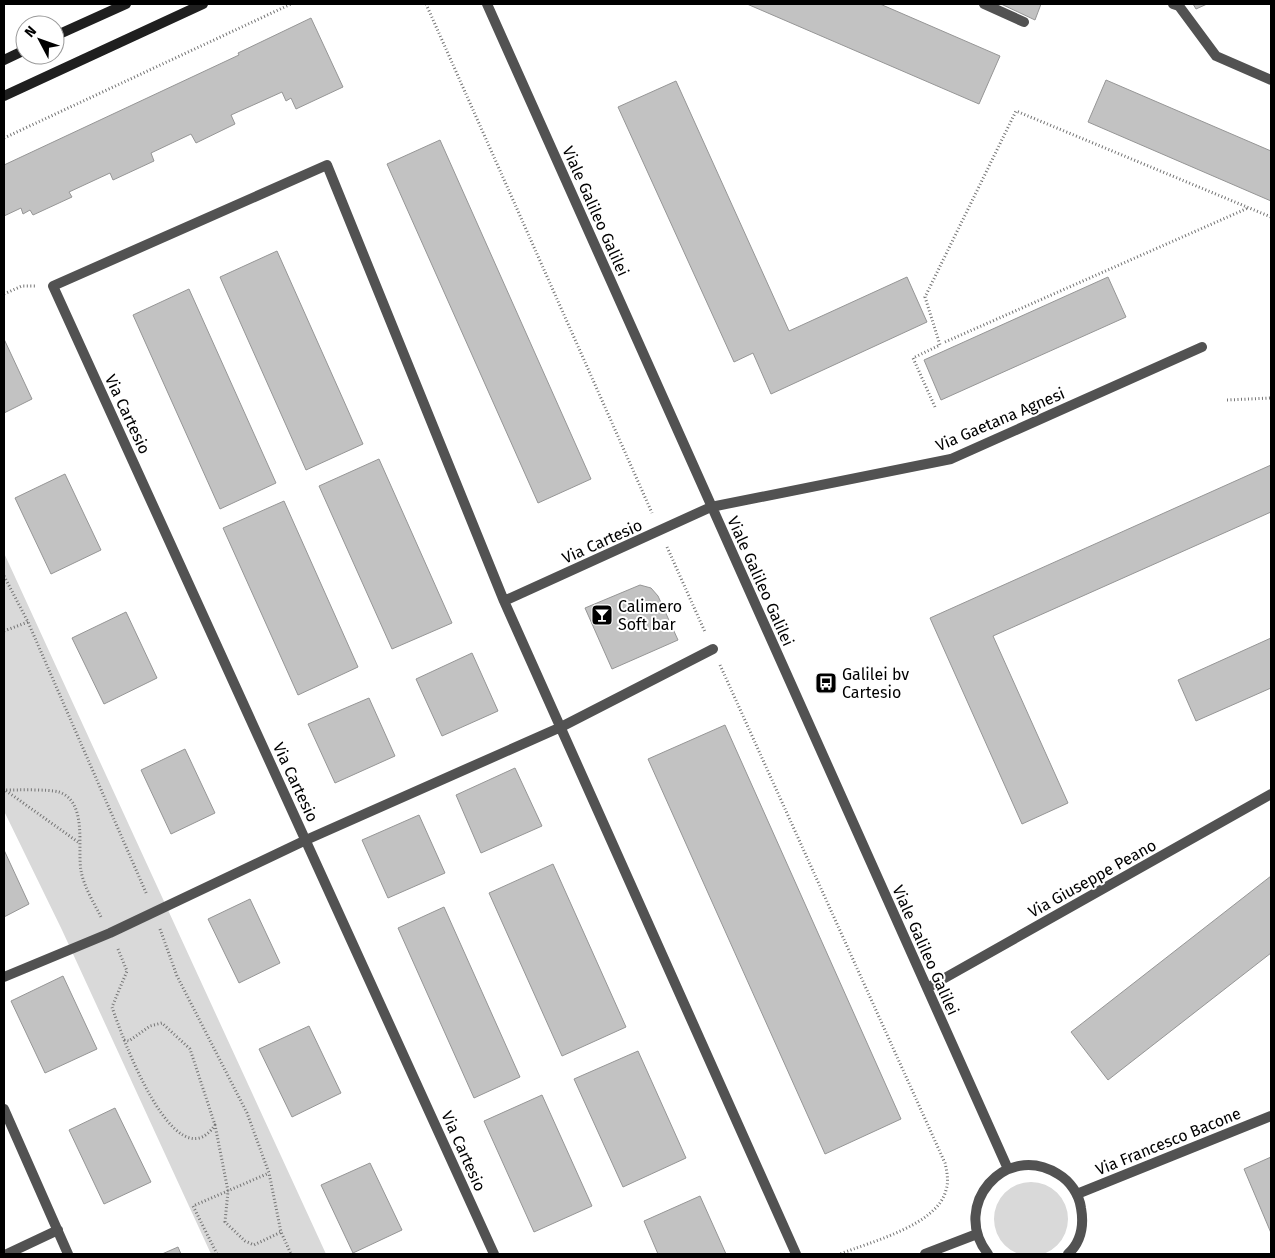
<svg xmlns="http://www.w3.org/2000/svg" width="1275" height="1258" font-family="'Fira Sans',sans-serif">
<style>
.green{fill:#d9d9d9}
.building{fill:#c2c2c2;stroke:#969696}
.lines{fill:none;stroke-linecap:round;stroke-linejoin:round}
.path{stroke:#747474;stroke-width:3;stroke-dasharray:1 2.5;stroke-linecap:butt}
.lane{stroke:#525252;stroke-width:10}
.street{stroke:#525252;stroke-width:10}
.secondary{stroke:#1f1f1f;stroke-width:10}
.labels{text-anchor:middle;stroke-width:4;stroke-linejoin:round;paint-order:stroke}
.street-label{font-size:16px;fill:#000;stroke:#fff}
.poi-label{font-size:16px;fill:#000;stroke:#fff;text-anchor:start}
</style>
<rect width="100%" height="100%" fill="#fff"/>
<path class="green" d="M4 553 326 1254H211L62 930 4 811Z
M994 1219a37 37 0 1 1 74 0a37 37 0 1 1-74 0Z"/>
<path class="building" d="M747 4H880L1000 56 979 104Z
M1001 4H1041L1035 20Z
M1193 4H1207L1196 9Z
M311 18 343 87 296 109 291 98 286 101 282 92 231 115 235 124 196 143 191 134 151 153 154 161 113 180 110 173 69 192 72 197 33 215 30 210 23 214 21 208 4 216V165L239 55 238 53Z
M1106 80 1271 151V201L1088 122Z
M676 81 789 331 907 277 927 322 771 394 753 353 734 362 618 107Z
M440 140 591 479 538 503 387 164Z
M277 251 363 444 306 470 220 277Z
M1108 277 1126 317 941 400 924 360Z
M189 289 276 483 220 509 133 315Z
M4 339 32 399 4 413Z
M379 459 452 623 392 649 319 486Z
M1271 465V512L993 636 1068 803 1022 824 930 618Z
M65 474 101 550 51 574 15 498Z
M284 501 358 667 298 695 223 528Z
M640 585 651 588 658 596 678 640 612 669 585 608Z
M126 612 157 678 104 704 72 638Z
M1271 638V688L1196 721 1178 680Z
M472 653 498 711 442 736 416 679Z
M369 698 395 756 335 783 308 724Z
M725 725 901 1119 825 1154 648 759Z
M185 749 215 813 171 834 141 770Z
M515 768 542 826 481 853 456 795Z
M419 815 445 873 388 898 362 840Z
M4 850 29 904 4 917Z
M553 864 626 1027 562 1056 489 893Z
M1271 876V953L1108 1080 1071 1032Z
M250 899 280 963 239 983 208 919Z
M444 907 520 1077 474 1098 398 928Z
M63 976 97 1049 45 1073 11 1001Z
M309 1026 341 1093 292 1117 259 1049Z
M638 1051 686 1158 623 1187 574 1079Z
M542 1095 592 1206 534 1232 484 1121Z
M115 1108 151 1182 104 1204 69 1130Z
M1271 1157V1233L1244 1169Z
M370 1163 402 1230 353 1253 321 1185Z
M700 1196 726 1254H658L644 1221Z
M178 1247 181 1254H162Z"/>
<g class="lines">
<path class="path" d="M426 4 652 513
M4 138 291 4
M4 294 22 286H36
M945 342 1248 208
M1227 400 1271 398
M935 407 913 358 940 345 925 297 1016 111 1271 217
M667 547 705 632
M4 576 28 622 147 895
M4 631 28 622
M720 665 945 1163C947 1172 949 1181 946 1190 938 1225 870 1242 840 1254
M78 842 5 790C18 790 48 789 59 792 88 802 77 847 81 871 84 887 94 903 101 917
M160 929 177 976 247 1113 269 1173 281 1232 291 1254
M118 949 127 971 112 1007C121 1034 175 1184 215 1125L228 1191 225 1222 245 1241 254 1245 281 1232
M124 1040 129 1041 150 1026 162 1023 190 1049 215 1125
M217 1254 193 1206 269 1173"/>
<path class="lane" d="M984 4 1024 22"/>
<path class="street" d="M487 4 1008 1169
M1173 4 1179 6 1216 56 1271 80
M504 601 711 507 951 459 1202 347
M4 977 110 933 306 840 561 727 713 649
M927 988 1271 794
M4 1109 68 1254
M1077 1194 1271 1116
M7 1254 58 1230
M494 1254 53 286 327 165 504 601 796 1254
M925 1254 977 1234
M988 1254C950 1206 1005 1141 1058 1174 1070 1181 1079 1194 1081 1208 1084 1225 1081 1242 1068 1254"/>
<path class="secondary" d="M55 36 126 4
M4 60 25 50
M4 96 203 4"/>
</g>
<defs>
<g id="bar-square" transform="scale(1.125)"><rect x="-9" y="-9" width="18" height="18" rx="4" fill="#000" stroke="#fff"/><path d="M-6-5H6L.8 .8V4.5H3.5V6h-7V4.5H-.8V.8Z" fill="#fff"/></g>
<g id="bus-square" transform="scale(1.125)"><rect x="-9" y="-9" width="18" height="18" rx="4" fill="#000" stroke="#fff"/><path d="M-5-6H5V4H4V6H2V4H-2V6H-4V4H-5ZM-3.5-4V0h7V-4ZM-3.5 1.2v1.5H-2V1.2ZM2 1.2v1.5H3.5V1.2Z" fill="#fff"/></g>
</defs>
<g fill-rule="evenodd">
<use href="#bar-square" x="602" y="615"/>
<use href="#bus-square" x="826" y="683"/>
</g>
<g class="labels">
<g class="street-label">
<text transform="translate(596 211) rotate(66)" y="6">Viale Galileo Galilei</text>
<text transform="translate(128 414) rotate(65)" y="6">Via Cartesio</text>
<text transform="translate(1000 419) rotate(-23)" y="6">Via Gaetana Agnesi</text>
<text transform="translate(602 541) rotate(-24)" y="6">Via Cartesio</text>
<text transform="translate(761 581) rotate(66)" y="6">Viale Galileo Galilei</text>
<text transform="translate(296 782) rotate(65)" y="6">Via Cartesio</text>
<text transform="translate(1092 878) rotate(-29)" y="6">Via Giuseppe Peano</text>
<text transform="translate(926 950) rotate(66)" y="6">Viale Galileo Galilei</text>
<text transform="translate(1168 1141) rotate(-22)" y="6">Via Francesco Bacone</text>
<text transform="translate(464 1151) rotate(66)" y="6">Via Cartesio</text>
</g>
<g class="poi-label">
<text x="618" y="612">Calimero<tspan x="618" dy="18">Soft bar</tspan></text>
<text x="842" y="680">Galilei bv<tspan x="842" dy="18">Cartesio</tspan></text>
</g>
</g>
<rect width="1275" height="1258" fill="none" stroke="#000000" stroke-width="10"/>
<g transform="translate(40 40) rotate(311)"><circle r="24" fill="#ffffff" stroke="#999999"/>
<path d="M0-4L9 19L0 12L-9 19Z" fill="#000000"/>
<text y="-8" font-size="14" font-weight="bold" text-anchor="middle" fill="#000000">N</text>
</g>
</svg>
